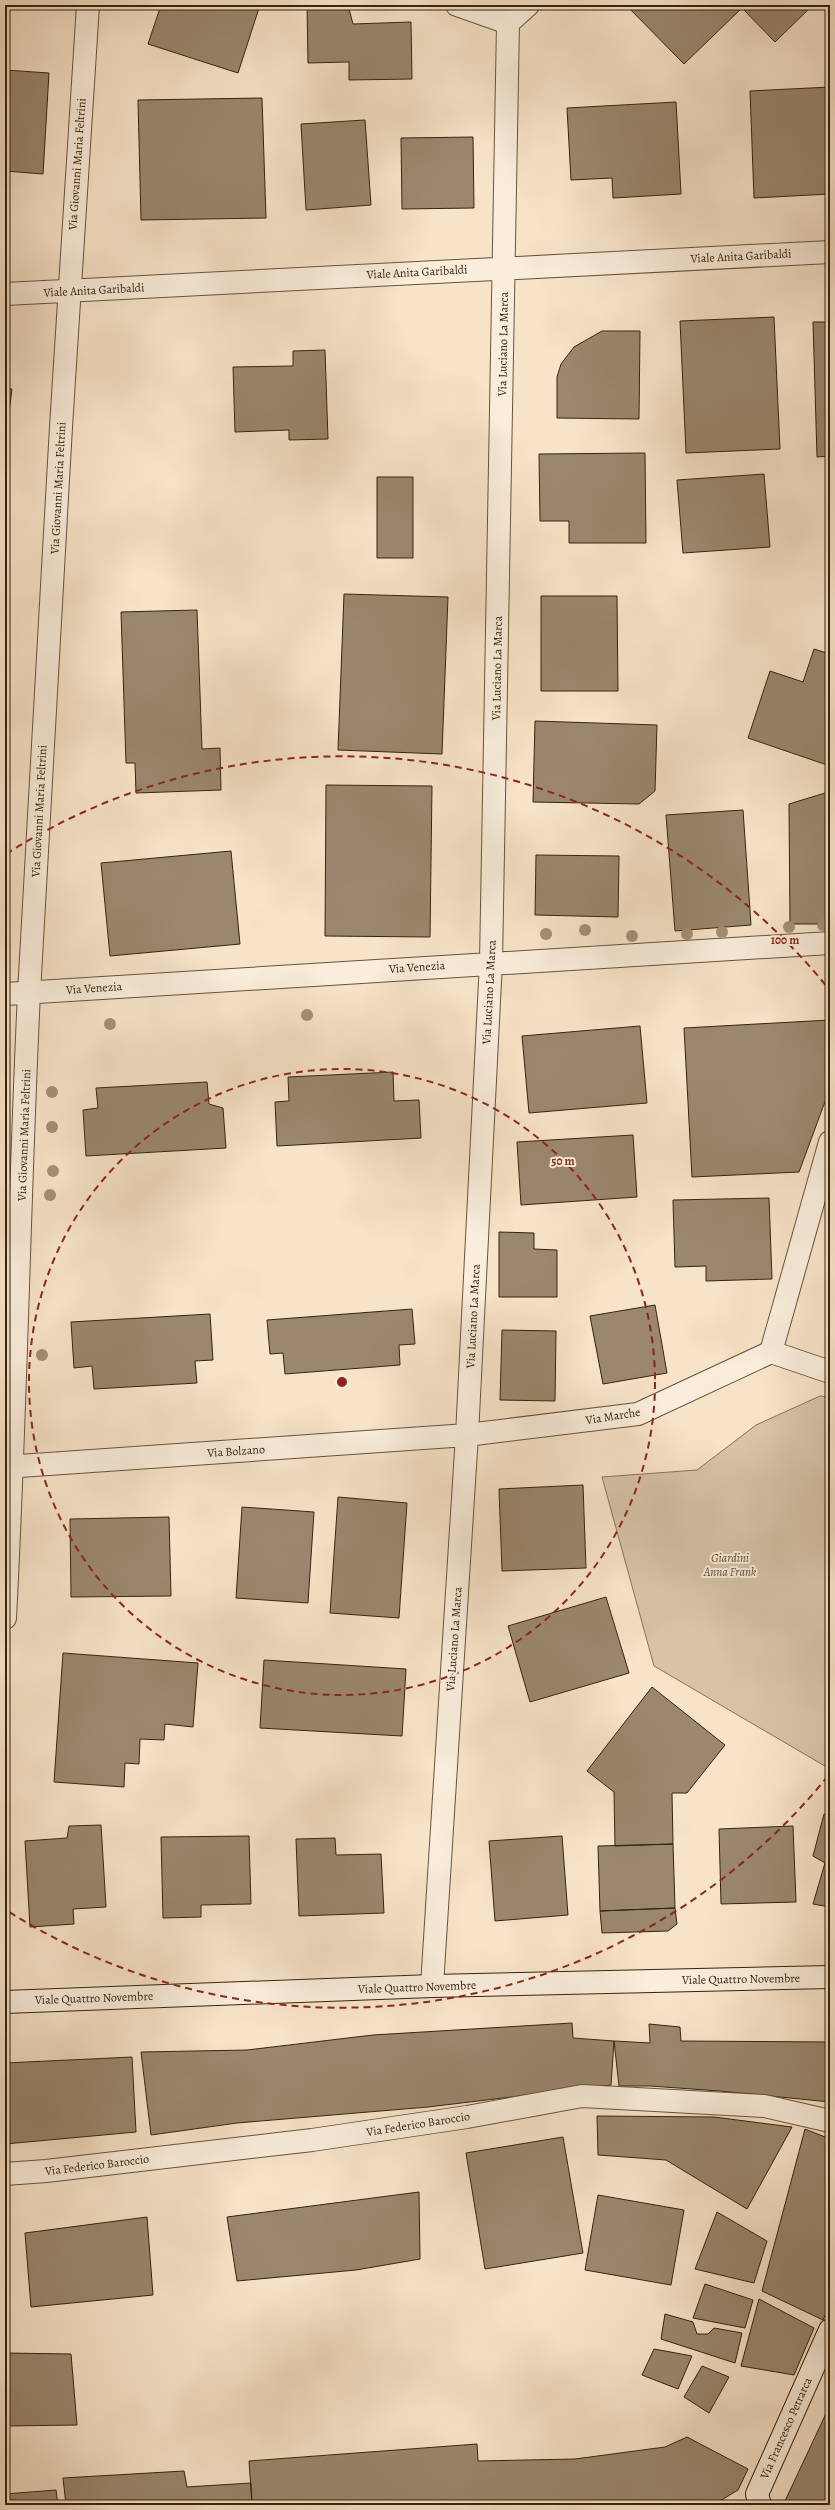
<svg xmlns="http://www.w3.org/2000/svg" width="835" height="2510" font-family="Alegreya,serif">
<style>
.green{fill:#d6c3a8;stroke:#86745a}
.building{fill:#9a876e;stroke:#35240d}
.lines{fill:none;stroke-linecap:round;stroke-linejoin:round}
.minor-casing{stroke:#66543c;stroke-width:24}
.secondary-casing{stroke:#35240d;stroke-width:24}
.minor{stroke:#faeddb;stroke-width:22}
.secondary{stroke:#faeddb;stroke-width:22}
.tree{fill:#a29077}
.ring{fill:none;stroke:#8f2418;stroke-width:2;stroke-dasharray:7 5}
.labels{text-anchor:middle;stroke-width:4;stroke-linejoin:round;paint-order:stroke}
.street-label{font-size:12px;fill:#35240d;stroke:#faeddb}
.park-label{font-size:12px;font-style:italic;fill:#5d4c34;stroke:#faeddb}
.centre{fill:#8f2418;stroke:#faeddb;stroke-width:2}
.ring-label{font-size:12px;text-anchor:middle;font-weight:bold;fill:#8f2418;stroke:#faeddb;stroke-width:4;stroke-linejoin:round;paint-order:stroke}
</style>
<rect width="100%" height="100%" fill="#f7e3c8"/>
<filter id="stains"><feTurbulence type="fractalNoise" baseFrequency=".005" numOctaves="4"/><feColorMatrix values="0 0 0 0 .2 0 0 0 0 .09 0 0 0 0 .02 0 0 0 .5 -.17"/></filter>
<radialGradient id="worn" r=".72"><stop offset=".6" stop-color="#630" stop-opacity="0"/><stop offset="1" stop-color="#630" stop-opacity=".3"/></radialGradient>
<path class="green" d="M820 1396 830 1397V1769L654 1666 602 1477 697 1470 756 1425Z"/>
<path class="building" d="M161 5H260L238 73 148 44Z
M307 5H348L353 24 411 22 412 79 349 80V62L308 63Z
M626 5H813L775 42 742 8 684 64Z
M5 70 49 73 43 174 5 171Z
M830 87V194L754 198 750 91Z
M262 98 266 218 141 220 138 100Z
M676 102 681 194 613 198 612 178 571 180 567 108Z
M365 120 371 205 306 210 301 124Z
M473 137 474 208 402 209 401 138Z
M774 317 780 449 686 453 680 321Z
M813 322H830V456L817 457Z
M602 331H640L639 419 557 418V377L561 364 574 347Z
M325 350 328 439 289 440V430L235 432 233 367 293 366V351Z
M5 388 12 389 5 443Z
M645 453 646 543H569V521H540L539 454Z
M764 474 770 547 683 553 677 480Z
M377 477H413V558H377Z
M344 594 448 597 442 754 338 750Z
M541 596H617L618 691H541Z
M197 610 202 749 220 748 221 790 136 793 135 763H126L121 612Z
M814 649 830 654V766L748 738 770 671 803 682Z
M535 721 657 725 655 791 639 804 533 802Z
M326 785 432 786 430 937 325 936Z
M825 793 830 795V924H790L789 804Z
M743 810 751 925 675 931 666 815Z
M231 851 240 944 110 956 101 863Z
M536 855 619 856 618 917 535 915Z
M830 1020V1088L799 1172 692 1177 684 1028Z
M640 1026 647 1103 529 1113 522 1036Z
M393 1072 394 1101 419 1100 421 1138 277 1146 275 1102 289 1101 288 1077Z
M207 1082 209 1104 223 1108 226 1148 86 1156 83 1110 98 1108 96 1088Z
M633 1135 637 1197 521 1205 517 1142Z
M769 1198 772 1279 706 1281V1266L675 1267 673 1200Z
M499 1232 534 1233V1249L557 1250V1297H499Z
M655 1305 667 1373 603 1384 590 1316Z
M412 1309 415 1344 399 1345 400 1365 285 1374 283 1353 270 1354 267 1320Z
M210 1314 213 1360 195 1361 197 1383 94 1389 92 1366 74 1368 71 1322Z
M502 1330 556 1331 555 1401 500 1400Z
M583 1485 586 1568 502 1571 499 1489Z
M338 1497 407 1503 399 1618 330 1613Z
M242 1507 314 1512 308 1603 236 1598Z
M169 1517 171 1596 71 1597 70 1519Z
M606 1597 629 1673 530 1702 508 1626Z
M63 1653 198 1663 193 1727 165 1724 164 1740 140 1739 139 1764 125 1763 124 1787 54 1782Z
M264 1660 406 1669 402 1736 260 1728Z
M652 1687 725 1745 687 1793H672L673 1844 615 1846 614 1792 587 1771Z
M824 1814 830 1817V1907L813 1904 825 1863 813 1856Z
M101 1825 106 1907 73 1909 74 1924 30 1927 25 1841 67 1838 69 1826Z
M793 1826 796 1902 721 1904 719 1829Z
M249 1836 251 1904 201 1905V1917L163 1918 161 1837Z
M562 1836 568 1915 495 1921 489 1841Z
M335 1838 336 1855 381 1854 384 1913 299 1916 296 1839Z
M673 1844 675 1908 600 1911 598 1846Z
M675 1908 677 1924 668 1931 602 1933 600 1911Z
M572 2023 573 2038 614 2041 611 2085 428 2107 237 2123 151 2135 141 2052 247 2050 373 2035Z
M649 2024 680 2027 681 2041 830 2042V2102L720 2091 650 2086H619L614 2041 650 2043Z
M132 2057 136 2132 5 2144V2063Z
M597 2116 714 2117 792 2127 747 2209 666 2160 598 2155Z
M805 2129 830 2139V2304L823 2320 762 2291Z
M563 2137 583 2253 485 2269 466 2153Z
M419 2192 420 2259 356 2270 237 2281 227 2217Z
M598 2195 684 2210 671 2285 585 2270Z
M717 2212 767 2241 754 2283 695 2269Z
M147 2217 153 2295 31 2307 25 2233Z
M705 2284 753 2300 745 2328 693 2318Z
M759 2299 814 2328 794 2375 741 2366Z
M665 2314 693 2322 697 2334H708L714 2328 742 2333 735 2363 661 2339Z
M654 2349 692 2356 678 2389 642 2375Z
M5 2353 71 2354 77 2425 7 2426Z
M702 2366 729 2377 709 2413 684 2397Z
M830 2405V2505H797L785 2501Z
M687 2437 748 2469 738 2490 713 2505H252L249 2461 477 2444 478 2461 575 2459 665 2447Z
M184 2471 187 2487 251 2483 252 2505H66L63 2478Z
M56 2490 58 2505H5V2494Z"/>
<g class="lines">
<g class="minor-casing">
<path id="minor" d="M457 5 508 23
M5 294 830 252
M5 994 830 943
M771 1352 830 1372
M5 1467 467 1435 638 1414 771 1352 830 1142
M5 1618C16 1410 19 1202 29 993 46 664 66 334 88 5
M432 1986 467 1435 491 962 508 23 528 5
M5 2174 46 2171 312 2140 467 2117 582 2096 764 2106 830 2121"/>
</g>
<g class="secondary-casing">
<path id="secondary" d="M5 2002 432 1986 830 1977
M760 2505 757 2494 830 2330"/>
</g>
<use href="#minor" class="minor"/>
<use href="#secondary" class="secondary"/>
</g>
<g class="tree">
<circle cx="823" cy="925" r="6"/>
<circle cx="789" cy="927" r="6"/>
<circle cx="585" cy="930" r="6"/>
<circle cx="722" cy="932" r="6"/>
<circle cx="546" cy="934" r="6"/>
<circle cx="687" cy="934" r="6"/>
<circle cx="632" cy="936" r="6"/>
<circle cx="307" cy="1015" r="6"/>
<circle cx="110" cy="1024" r="6"/>
<circle cx="52" cy="1092" r="6"/>
<circle cx="52" cy="1127" r="6"/>
<circle cx="53" cy="1171" r="6"/>
<circle cx="50" cy="1195" r="6"/>
<circle cx="42" cy="1355" r="6"/>
</g>
<g class="ring">
<circle cx="342" cy="1382" r="313"/>
<path d="M828 1776A626 626 0 0 1 6 1910M6 854A626 626 0 0 1 828 988"/>
</g>
<g class="labels">
<g class="street-label">
<text transform="translate(77 164) rotate(-86)" y="4">Via Giovanni Maria Feltrini</text>
<text transform="translate(741 256) rotate(-3)" y="4">Viale Anita Garibaldi</text>
<text transform="translate(417 272) rotate(-3)" y="4">Viale Anita Garibaldi</text>
<text transform="translate(94 290) rotate(-3)" y="4">Viale Anita Garibaldi</text>
<text transform="translate(503 344) rotate(-89)" y="4">Via Luciano La Marca</text>
<text transform="translate(58 488) rotate(-87)" y="4">Via Giovanni Maria Feltrini</text>
<text transform="translate(497 668) rotate(-89)" y="4">Via Luciano La Marca</text>
<text transform="translate(39 811) rotate(-87)" y="4">Via Giovanni Maria Feltrini</text>
<text transform="translate(417 967) rotate(-4)" y="4">Via Venezia</text>
<text transform="translate(94 988) rotate(-4)" y="4">Via Venezia</text>
<text transform="translate(489 992) rotate(-87)" y="4">Via Luciano La Marca</text>
<text transform="translate(24 1135) rotate(-88)" y="4">Via Giovanni Maria Feltrini</text>
<text transform="translate(473 1316) rotate(-87)" y="4">Via Luciano La Marca</text>
<text transform="translate(613 1416) rotate(-9)" y="4">Via Marche</text>
<text transform="translate(236 1451) rotate(-4)" y="4">Via Bolzano</text>
<text transform="translate(454 1639) rotate(-86)" y="4">Via Luciano La Marca</text>
<text transform="translate(741 1979) rotate(-1)" y="4">Viale Quattro Novembre</text>
<text transform="translate(417 1987) rotate(-2)" y="4">Viale Quattro Novembre</text>
<text transform="translate(94 1998) rotate(-2)" y="4">Viale Quattro Novembre</text>
<text transform="translate(418 2124) rotate(-9)" y="4">Via Federico Baroccio</text>
<text transform="translate(97 2165) rotate(-7)" y="4">Via Federico Baroccio</text>
<text transform="translate(786 2428) rotate(-66)" y="4">Via Francesco Petrarca</text>
</g>
<g class="park-label">
<text x="730" y="1562">Giardini<tspan x="730" dy="14">Anna Frank</tspan></text>
</g>
</g>
<circle cx="342" cy="1382" r="6" class="centre"/>
<g class="ring-label">
<text x="785" y="944">100 m</text>
<text x="563" y="1165">50 m</text>
</g>
<rect width="835" height="2510" fill="none" stroke="#f7e3c8" stroke-width="20"/>
<rect x="6" y="6" width="823" height="2498" fill="none" stroke="#35240d" stroke-width="2"/>
<rect x="10" y="10" width="815" height="2490" fill="none" stroke="#35240d"/>
<rect width="100%" height="100%" filter="url(#stains)"/>
<rect width="100%" height="100%" fill="url(#worn)"/>
</svg>
